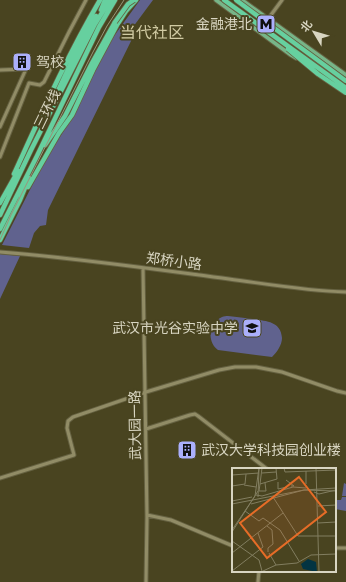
<svg xmlns="http://www.w3.org/2000/svg" width="346" height="582" font-family="Helvetica,'Noto Sans SC',sans-serif">
<style>
.green{fill:#60628e}
.lines{fill:none;stroke-linecap:round;stroke-linejoin:round}
.minor-casing{stroke:#656141;stroke-width:5}
.major-casing{stroke:#656141;stroke-width:5.5}
.highway-casing{stroke:#656141;stroke-width:6}
.minor{stroke:#918c66;stroke-width:3}
.major{stroke:#77b588;stroke-width:3.5}
.highway{stroke:#66d09f;stroke-width:4.5}
.tram{stroke:#99957a;stroke-width:1}
.highway-bridge-casing{stroke:#656141;stroke-width:6;stroke-linecap:butt}
.highway-bridge{stroke:#66d09f;stroke-width:4.5}
.labels{text-anchor:middle;stroke-width:4;stroke-linejoin:round;paint-order:stroke}
.poi-label{font-size:14px;fill:#d8d5c1;stroke:#494420;text-anchor:end}
.street-label{font-size:14px;fill:#d8d5c1;stroke:#494420}
.quarter-label{font-size:16px;fill:#d1cba3;stroke:#494420}
.inset-road{fill:none;stroke:#827e60;stroke-width:1}
.view{fill:#e66c27;fill-opacity:0.15;stroke:#e66c27;stroke-width:2}
.inset-edge{fill:none;stroke:#d8d5c1;stroke-width:2}
</style>
<rect width="100%" height="100%" fill="#494420"/>
<path class="green" d="M140 0H153L133 27V37L48 210 46 225 40 226 34 233 29 248 2 245 43 164 68 124 109 43Z
M0 254 20 256 0 299Z
M228 316C237 317 245 318 253 319 266 321 281 321 282 338 282 345 277 352 272 357L218 350C207 342 208 323 222 317 224 316 226 316 228 316Z
M344 483 346 484V511L335 509 337 500H341L342 497H346V496H342Z"/>
<g class="lines">
<g class="minor-casing">
<path id="minor" d="M268 19 282 0
M0 70 26 69 0 127
M0 157 29 83 40 85 44 82 69 32 86 0
M0 252C77 258 153 269 229 279 267 284 307 291 346 292
M143 268 147 517 146 582
M146 429 190 415 195 414 198 416 267 469
M0 478 74 455 67 428 68 421 73 417 146 392 219 370 235 367H256L282 372 337 391 346 393
M147 515 171 520 233 546
M335 548H346
M258 582 259 571"/>
</g>
<g class="major-casing">
<path id="major" d="M216 0 291 55 296 58
M242 0 346 75"/>
</g>
<g class="highway-casing">
<path id="highway" d="M101 10 105 0
M56 95 80 44 96 16
M45 145 65 116 92 63 115 22
M14 174C41 115 67 56 100 0
M28 187 59 133 72 115 93 70 117 25 126 11 136 0
M0 203 18 171
M0 215 31 150 95 24 110 0
M0 229 37 156 99 27 115 0
M0 240 20 200 29 178"/>
</g>
<use href="#minor" class="minor"/>
<use href="#major" class="major"/>
<use href="#highway" class="highway"/>
<path class="tram" d="M0 240 11 215 93 52 107 26 124 0"/>
<g class="highway-bridge-casing">
<path id="highway-bridge" d="M224 0 346 88
M236 0 346 81
M115 22 128 4 134 0
M288 49 318 74 346 93"/>
</g>
<use href="#highway-bridge" class="highway-bridge"/>
</g>
<defs>
<g id="metro-square" transform="scale(1)"><rect x="-9" y="-9" width="18" height="18" rx="4" fill="#abaffb" stroke="#494420"/><path d="M-5.5 5V-5H-3L0 0L3-5H5.5V5H3V-.5L0 4L-3-.5V5Z" fill="#111"/></g>
<g id="building-square" transform="scale(1)"><rect x="-9" y="-9" width="18" height="18" rx="4" fill="#abaffb" stroke="#494420"/><path d="M-4-6H4V6H1V3H-1V6H-4ZM-2.5-4.3h1.7v1.8h-1.7ZM.8-4.3h1.7v1.8H.8ZM-2.5-1h1.7V.8h-1.7ZM.8-1h1.7V.8H.8Z" fill="#111"/></g>
<g id="school-square" transform="scale(1)"><rect x="-9" y="-9" width="18" height="18" rx="4" fill="#abaffb" stroke="#494420"/><path d="M0-5L7-2L0 1L-7-2ZM-4 1L0 2.5L4 1V4Q0 6-4 4Z" fill="#111"/></g>
</defs>
<g fill-rule="evenodd">
<use href="#metro-square" x="266" y="24"/>
<use href="#building-square" x="22" y="62"/>
<use href="#school-square" x="252" y="328"/>
<use href="#building-square" x="187" y="450"/>
</g>
<g class="labels">
<g class="poi-label">
<text x="252" y="29">金融港北</text>
<text x="36" y="67" text-anchor="start">驾校</text>
<text x="238" y="333">武汉市光谷实验中学</text>
<text x="201" y="455" text-anchor="start">武汉大学科技园创业楼</text>
</g>
<g class="street-label">
<text transform="translate(47 109) rotate(-64)" y="5">三环线</text>
<text transform="translate(174 261) rotate(7)" y="5">郑桥小路</text>
<text transform="translate(135 425) rotate(-91)" y="5">武大园一路</text>
</g>
<g class="quarter-label">
<text x="152" y="38">当代社区</text>
</g>
</g>
<g transform="translate(232 468)">
<rect width="104" height="104" fill="#494420"/>
<path d="M76 91 84 94 85 104 71 101 69 96Z" fill="#033442"/>
<path class="inset-road" d="M30 0 28 16 45 11 44 0M52 0 53 4 104 2M84 0 87 104M74 3V16M30 5 44 4M0 7 27 5M54 12 62 18H59M46 14V21L55 19M28 16 27 23H34L33 15M12 17 24 19M0 18 13 16 14 6M82 24 87 26 104 22M24 27 30 28 61 19 74 20M26 29 27 0M41 29 66 68H104M0 33 20 29M0 36 72 22 104 20M19 36 72 22 104 23M86 38 104 37M13 43 27 53 31 50 48 62 67 93M86 55 104 54M35 58 40 62 41 76 36 80V84M0 62 23 28 27 0M0 64 26 23M26 65 31 79M0 73 27 92 30 103M0 85 51 45M37 85 44 97M0 103 31 79M31 103 44 97 65 95 79 87 104 86"/>
<path class="view" d="M67 9 94 44 35 90 8 55Z"/>
<rect width="104" height="104" class="inset-edge"/>
</g>
<g transform="translate(314 32) rotate(308)" stroke="#494420" stroke-width="3" paint-order="stroke">
<path d="M0-3L7 15L0 10L-7 15Z" fill="#d8d5c1"/>
<text y="-6" font-size="11" font-weight="bold" text-anchor="middle" fill="#d8d5c1">北</text>
</g>
</svg>
